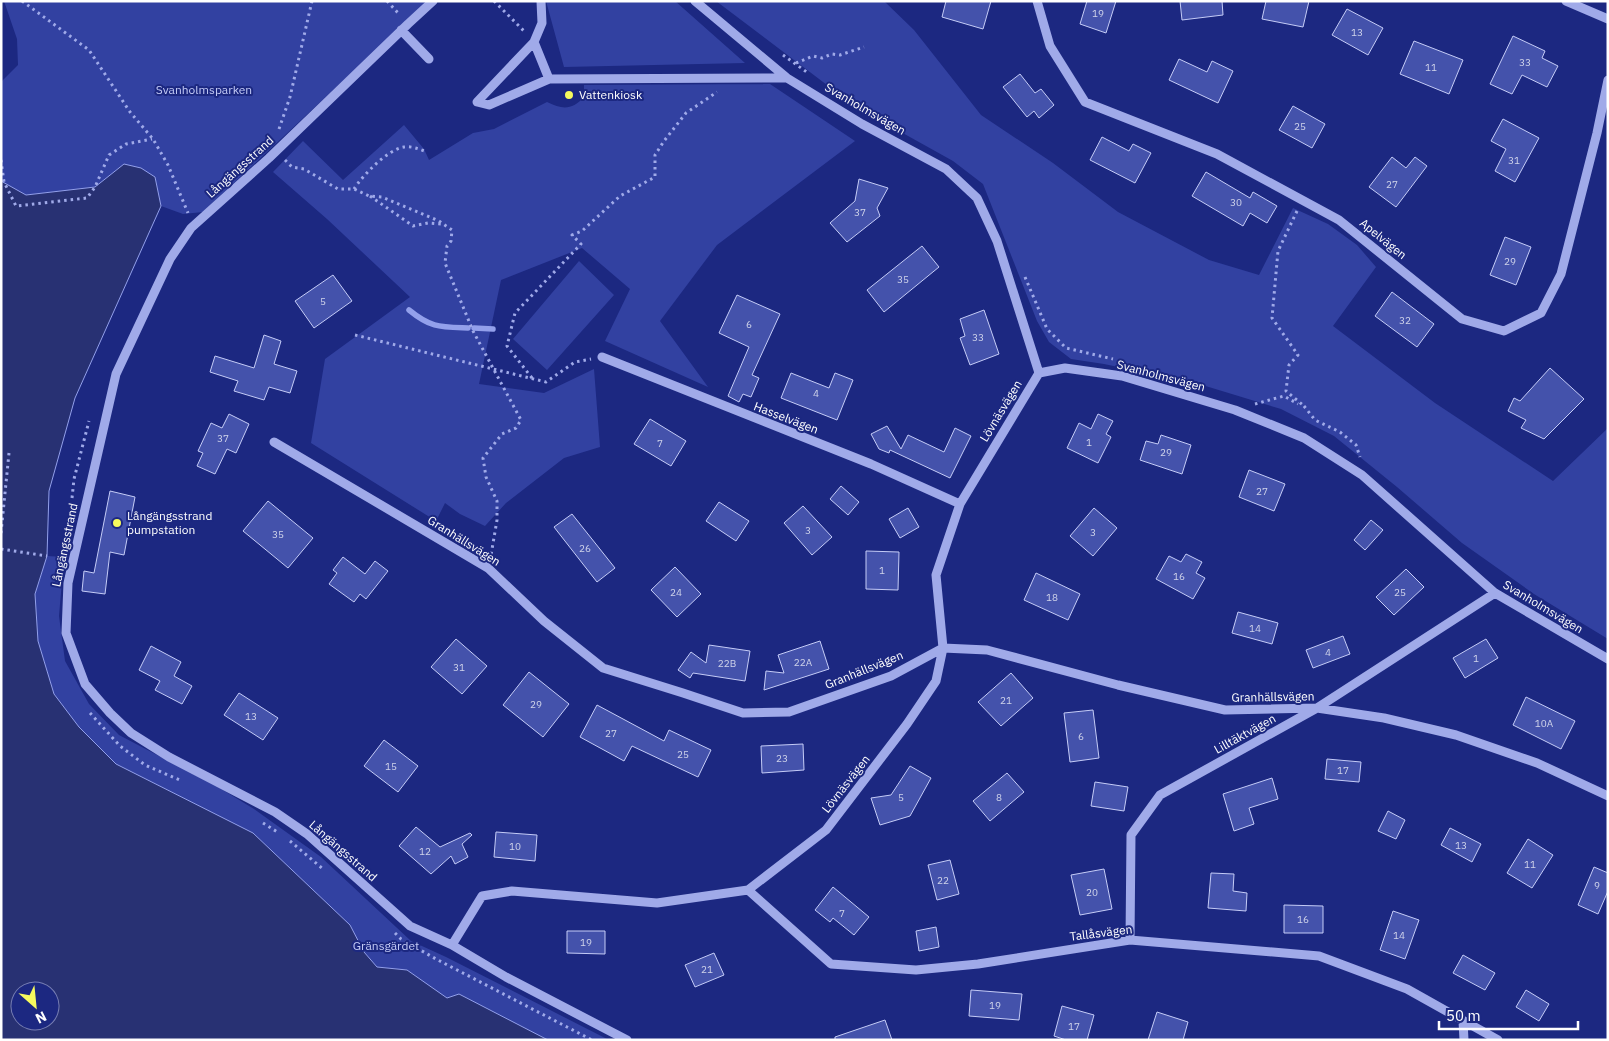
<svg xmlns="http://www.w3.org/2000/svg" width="1609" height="1041" font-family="'IBM Plex Sans',sans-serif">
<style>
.green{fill:#3241a1}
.water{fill:#283173;stroke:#93a0eb;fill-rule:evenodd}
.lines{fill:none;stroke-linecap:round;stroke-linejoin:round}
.stream{stroke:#93a0eb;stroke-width:5.5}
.building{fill:#4452ab;stroke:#c5ccf7}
.path{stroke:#a0aae9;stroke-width:3;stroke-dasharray:2.5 4;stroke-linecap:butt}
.minor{stroke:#a0aae9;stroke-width:9}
.poi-dot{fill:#f6fa5e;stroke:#1c2881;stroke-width:2}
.labels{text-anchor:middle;stroke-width:4;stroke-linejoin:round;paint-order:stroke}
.number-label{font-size:10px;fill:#d0d4ea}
.park-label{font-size:12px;fill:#c5ccf7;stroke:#1c2881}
.poi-label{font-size:12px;fill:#fff;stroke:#1c2881;text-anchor:start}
.street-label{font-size:12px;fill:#fff;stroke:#1c2881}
</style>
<rect width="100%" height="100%" fill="#1c2881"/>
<path class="green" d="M4 1H428L203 212 183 214 161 206 155 177 124 164 95 187 26 195 1 181V82L18 65 17 39Z
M546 1H675L745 63 564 67Z
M716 1H884L914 30 981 115 1053 163 1118 212 1209 260 1259 275 1293 208 1328 224 1357 245 1376 267 1333 326 1435 403 1553 481 1608 428V639L1534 594 1462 543 1397 487 1334 436 1281 409 1199 384 1104 364 1071 359 1049 342 1037 321 983 184 953 161 856 107Z
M770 84 855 141 717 245 660 321 708 387 605 341 630 289 582 248 501 280 479 384 544 393 594 369 600 447 564 458 506 503 485 526 460 514 445 503 436 521 311 443 325 359 410 297 327 219 273 172 303 141 343 180 404 125 424 149 429 160 473 133 494 129 547 102C563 110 572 110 584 97V85Z
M579 261 614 295 547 370 513 339Z
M47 556 64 557 59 616 65 661 89 704 119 735 218 787 254 809 321 857 411 941 446 957 609 1040H548L447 999 407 970 377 967 364 952 350 925 253 833 116 764 79 727 54 694 38 641 35 594Z"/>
<path class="water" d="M124 164 141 168 155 177 161 206 75 398 49 491 47 556 35 594 38 641 54 694 79 727 116 764 253 833 350 925 364 952 377 967 407 970 447 998 459 994 548 1040H1V181L26 195 95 187ZM20 991H50V1021H20Z"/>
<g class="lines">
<path class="stream" d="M409 310C431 328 440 327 468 328
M474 328 493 329"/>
</g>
<path class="building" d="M946 1H991L983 29 942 17Z
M1087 1H1116L1106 33 1080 24Z
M1180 1H1222L1223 15 1182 20Z
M1266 1H1309L1303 27 1262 19Z
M1347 9 1383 28 1368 55 1332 35Z
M1513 36 1545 51 1542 58 1558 66 1547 87 1522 75 1512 94 1490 84Z
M1414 41 1463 60 1449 94 1400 74Z
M1179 59 1207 72 1212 61 1233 71 1218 103 1169 80Z
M1020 74 1035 93 1041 89 1054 105 1039 118 1034 111 1027 117 1003 87Z
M1293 106 1325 124 1312 148 1279 130Z
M1503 119 1539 138 1515 182 1495 171 1506 149 1491 141Z
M1102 137 1129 151 1133 144 1151 153 1135 183 1090 160Z
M1392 157 1406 168 1415 157 1427 166 1396 207 1369 187Z
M1206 172 1250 198 1253 192 1277 206 1267 223 1250 213 1243 226 1192 196Z
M859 179 888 188 877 208 880 216 847 242 830 223 855 201Z
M1505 237 1531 247 1516 285 1490 275Z
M922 246 939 267 884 312 867 290Z
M333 275 352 301 314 328 295 301Z
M1392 292 1434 324 1417 347 1375 316Z
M737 295 780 314 752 375 759 378 751 397 743 394 739 402 728 396 749 347 719 333Z
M984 310 999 354 970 365 960 338 965 336 960 319Z
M264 335 281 341 274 364 297 371 290 393 269 387 264 400 234 391 238 381 210 372 215 356 254 368Z
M1550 368 1584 399 1544 439 1521 428 1526 420 1508 411 1514 398 1520 401Z
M791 373 829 388 835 373 853 380 837 420 781 398Z
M229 414 249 424 236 453 227 449 215 474 197 466 203 453 198 451 211 423 222 428Z
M1098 414 1113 421 1106 434 1111 437 1098 463 1067 448 1079 423 1091 429Z
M650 419 686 441 671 466 634 444Z
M887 426 901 449 908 435 944 452 955 428 971 436 950 478 890 450 889 453 879 449 871 434Z
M1161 435 1191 445 1182 474 1140 460 1146 441 1158 444Z
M1249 470 1285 484 1274 511 1239 497Z
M841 486 859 502 848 515 830 499Z
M110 491 135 497 124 555 110 552 105 594 82 591 84 571 94 573Z
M268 501 313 538 288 568 243 531Z
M719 502 749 521 736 541 706 521Z
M803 506 832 537 812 555 784 523Z
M908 508 919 527 900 538 889 519Z
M1094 508 1117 528 1093 556 1070 536Z
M572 514 615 568 597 582 554 527Z
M1371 520 1383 530 1365 550 1354 540Z
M866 551 899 552 898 590 866 589Z
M1186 554 1202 562 1196 573 1205 578 1193 599 1156 579 1169 556 1181 562Z
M343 557 365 574 375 561 388 571 366 599 360 594 354 602 329 584 337 573 333 570Z
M675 567 701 594 677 617 651 590Z
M1406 569 1424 587 1394 615 1376 597Z
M1036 573 1080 594 1068 620 1024 600Z
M1238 612 1278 623 1272 644 1232 633Z
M1343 636 1350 654 1313 668 1306 650Z
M456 639 487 666 462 694 431 667Z
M1486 639 1498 658 1465 678 1453 658Z
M820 641 829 669 764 690 766 671 784 673 778 655Z
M709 645 750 651 745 681 693 673 690 678 678 670 691 652 706 663Z
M151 646 181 662 174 676 192 686 182 704 155 690 160 681 139 670Z
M529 672 569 704 543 737 503 705Z
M1011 673 1033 698 1001 726 978 702Z
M239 693 278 718 263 740 224 715Z
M1526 697 1575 721 1561 749 1513 725Z
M597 705 664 741 669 730 711 750 698 777 632 746 624 761 580 737Z
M1093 710 1099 758 1070 762 1064 713Z
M384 740 418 766 398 792 364 766Z
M803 744 804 770 762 773 761 746Z
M1327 759 1361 762 1359 782 1325 779Z
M910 766 931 778 910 816 880 825 871 798 891 795Z
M1007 773 1024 792 990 821 973 801Z
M1272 778 1278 799 1249 808 1254 824 1234 831 1223 794Z
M1095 782 1128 787 1124 811 1091 806Z
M1388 811 1405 820 1396 839 1378 831Z
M416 827 440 847 470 833 472 835 462 844 468 857 455 864 451 856 431 874 399 846Z
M1450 828 1481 844 1472 862 1441 845Z
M496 832 537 835 535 861 494 857Z
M1528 839 1553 855 1532 888 1507 873Z
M950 860 959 894 937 900 928 865Z
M1594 867 1608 873V891L1598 914 1578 905Z
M1104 869 1112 909 1080 915 1071 875Z
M1211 873 1234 874 1233 891 1247 893 1246 911 1208 908Z
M833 887 869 917 854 935 833 918 830 922 815 910Z
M1284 905 1323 906V933H1284Z
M1393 911 1419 920 1405 959 1380 950Z
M936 927 939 947 919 951 916 931Z
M567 931H605V954L567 953Z
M714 953 724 975 695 987 685 965Z
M1463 955 1495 973 1485 990 1453 973Z
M971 990 1022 994 1019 1020 969 1016Z
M1526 990 1549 1004 1539 1021 1516 1007Z
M1062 1006 1094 1015 1087 1040H1066L1054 1036Z
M1157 1012 1188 1022 1183 1040H1148Z
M885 1020 892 1040H835V1037Z"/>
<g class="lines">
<path class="path" d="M22 1 89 50 130 112 153 139 168 165 188 213
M387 1 399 14
M494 1 525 32
M783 55 808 73
M796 63 813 56 822 58 832 54 840 55 864 47
M279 129 290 97 312 1
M1 160 4 182 16 206 87 198 95 187 109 155 126 144 152 139
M285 160 292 167 304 169 338 189H354L369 196 382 197 439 221 452 230 451 241 447 246 445 263 473 331 521 420 516 428 502 434 483 458 486 477 497 501V520L491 555
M354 189C362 176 388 149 404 147 412 146 419 149 427 152
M370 196 413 226 428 223 442 224
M1297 211 1278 251 1272 318 1298 355 1289 365 1286 391 1304 406
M1025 277 1047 329 1066 348 1113 359
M355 335 546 382 575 362 591 359
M532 378 507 346 515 313 581 244 572 235 582 231 620 196 655 177V155L664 141 686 113 717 92
M1255 404 1284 396 1298 404
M1304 406 1315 420 1340 432 1356 445 1360 457
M72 498 74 479 89 421
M1 533 9 453
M1 549 47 556
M90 713 120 746 145 765 182 781
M263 823 279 833
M290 841 323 869
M395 933 401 939 436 959 592 1040"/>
<path class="minor" d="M433 1 408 24 269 158 191 228 170 259 116 374 68 583 66 633 85 684 110 713 131 733 169 757 275 812 307 834 410 926 452 945 506 977 627 1040
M541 1 542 23 534 42 477 102 489 105 549 79 787 78
M695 1 787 78 862 124 946 169 977 198 997 241 1039 373 1065 368 1122 376 1235 410 1304 438 1362 475 1495 593 1608 659
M1037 1 1050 46 1085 102 1217 154 1339 220 1462 319 1504 331 1541 313 1561 274 1597 133 1608 80
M1566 1 1608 19
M401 30 429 59
M534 42 549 79
M602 357 871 464 960 504
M274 442 488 568 544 621 603 668 683 693 743 713 789 712 891 676 943 648 987 650 1118 685 1225 710 1317 708 1384 718 1456 735 1537 763 1608 796
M748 890 831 964 916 970 978 964 1130 940 1319 956 1407 989 1498 1040
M1130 940 1131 835 1160 795 1317 708 1495 593
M452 945 482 896 512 891 657 903 748 890 826 830 907 724 936 681 943 648 936 575 960 504 1039 373
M1463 1021 1464 1040"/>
</g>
<g class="poi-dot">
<circle cx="569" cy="95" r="5"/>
<circle cx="117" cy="523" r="5"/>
</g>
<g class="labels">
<g class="number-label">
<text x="1098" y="17">19</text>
<text x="1357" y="36">13</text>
<text x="1525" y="66">33</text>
<text x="1431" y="71">11</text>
<text x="1300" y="130">25</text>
<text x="1514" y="164">31</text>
<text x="1392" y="188">27</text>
<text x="1236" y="206">30</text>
<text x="860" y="216">37</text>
<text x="1510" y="265">29</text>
<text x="903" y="283">35</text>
<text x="323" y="305">5</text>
<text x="1405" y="324">32</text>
<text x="749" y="328">6</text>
<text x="978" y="341">33</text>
<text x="816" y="397">4</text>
<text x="223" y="442">37</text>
<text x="1089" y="446">1</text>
<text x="660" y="447">7</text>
<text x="1166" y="456">29</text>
<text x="1262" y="495">27</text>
<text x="808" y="534">3</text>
<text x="1093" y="536">3</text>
<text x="278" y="538">35</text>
<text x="585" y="552">26</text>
<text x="882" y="574">1</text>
<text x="1179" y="580">16</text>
<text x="676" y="596">24</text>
<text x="1400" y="596">25</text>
<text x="1052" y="601">18</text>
<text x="1255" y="632">14</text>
<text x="1328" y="656">4</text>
<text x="1476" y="662">1</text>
<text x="803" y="666">22A</text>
<text x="727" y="667">22B</text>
<text x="459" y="671">31</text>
<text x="1006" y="704">21</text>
<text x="536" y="708">29</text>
<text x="251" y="720">13</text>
<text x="1544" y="727">10A</text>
<text x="611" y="737">27</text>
<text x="1081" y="740">6</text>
<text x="683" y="758">25</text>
<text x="782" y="762">23</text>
<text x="391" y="770">15</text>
<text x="1343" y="774">17</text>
<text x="901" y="801">5</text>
<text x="999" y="801">8</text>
<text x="1461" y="849">13</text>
<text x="515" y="850">10</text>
<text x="425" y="855">12</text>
<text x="1530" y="868">11</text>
<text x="943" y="884">22</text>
<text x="1597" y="889">9</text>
<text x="1092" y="896">20</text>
<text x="842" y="917">7</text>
<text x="1303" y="923">16</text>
<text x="1399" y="939">14</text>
<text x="586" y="946">19</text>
<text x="707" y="973">21</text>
<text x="995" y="1009">19</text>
<text x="1074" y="1030">17</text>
</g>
<g class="park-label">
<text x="204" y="94">Svanholmsparken</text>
<text x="386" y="950">Gränsgärdet</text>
</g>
<g class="poi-label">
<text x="579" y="99">Vattenkiosk</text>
<text x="127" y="520">Långängsstrand<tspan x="127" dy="14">pumpstation</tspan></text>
</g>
<g class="street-label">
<text transform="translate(865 109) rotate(30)" y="4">Svanholmsvägen</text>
<text transform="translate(240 167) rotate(-42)" y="4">Långängsstrand</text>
<text transform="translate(1383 239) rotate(39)" y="4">Apelvägen</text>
<text transform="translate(1161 376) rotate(15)" y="4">Svanholmsvägen</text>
<text transform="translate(1001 411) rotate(-59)" y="4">Lövnäsvägen</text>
<text transform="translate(786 418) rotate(21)" y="4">Hasselvägen</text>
<text transform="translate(464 541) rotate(32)" y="4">Granhällsvägen</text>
<text transform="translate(65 545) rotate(-78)" y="4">Långängsstrand</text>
<text transform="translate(1543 607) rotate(31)" y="4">Svanholmsvägen</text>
<text transform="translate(864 670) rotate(-22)" y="4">Granhällsvägen</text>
<text transform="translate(1273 697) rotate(-1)" y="4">Granhällsvägen</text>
<text transform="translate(1245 734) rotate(-29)" y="4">Lilltäktvägen</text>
<text transform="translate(846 784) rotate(-52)" y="4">Lövnäsvägen</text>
<text transform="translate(343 851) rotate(41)" y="4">Långängsstrand</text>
<text transform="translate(1101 933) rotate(-7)" y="4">Tallåsvägen</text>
</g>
</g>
<rect width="1609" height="1041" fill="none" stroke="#ffffff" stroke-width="5"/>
<g transform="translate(35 1006) rotate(153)"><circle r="24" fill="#1c2881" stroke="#777eb3"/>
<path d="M0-4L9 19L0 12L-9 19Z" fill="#f6fa5e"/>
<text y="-8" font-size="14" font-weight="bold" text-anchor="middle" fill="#ffffff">N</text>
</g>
<path d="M1439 1021v8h139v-8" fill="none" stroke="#ffffff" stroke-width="2.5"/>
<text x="1446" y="1021" font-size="15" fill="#ffffff" stroke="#1c2881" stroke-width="4" paint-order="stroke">50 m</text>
</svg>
